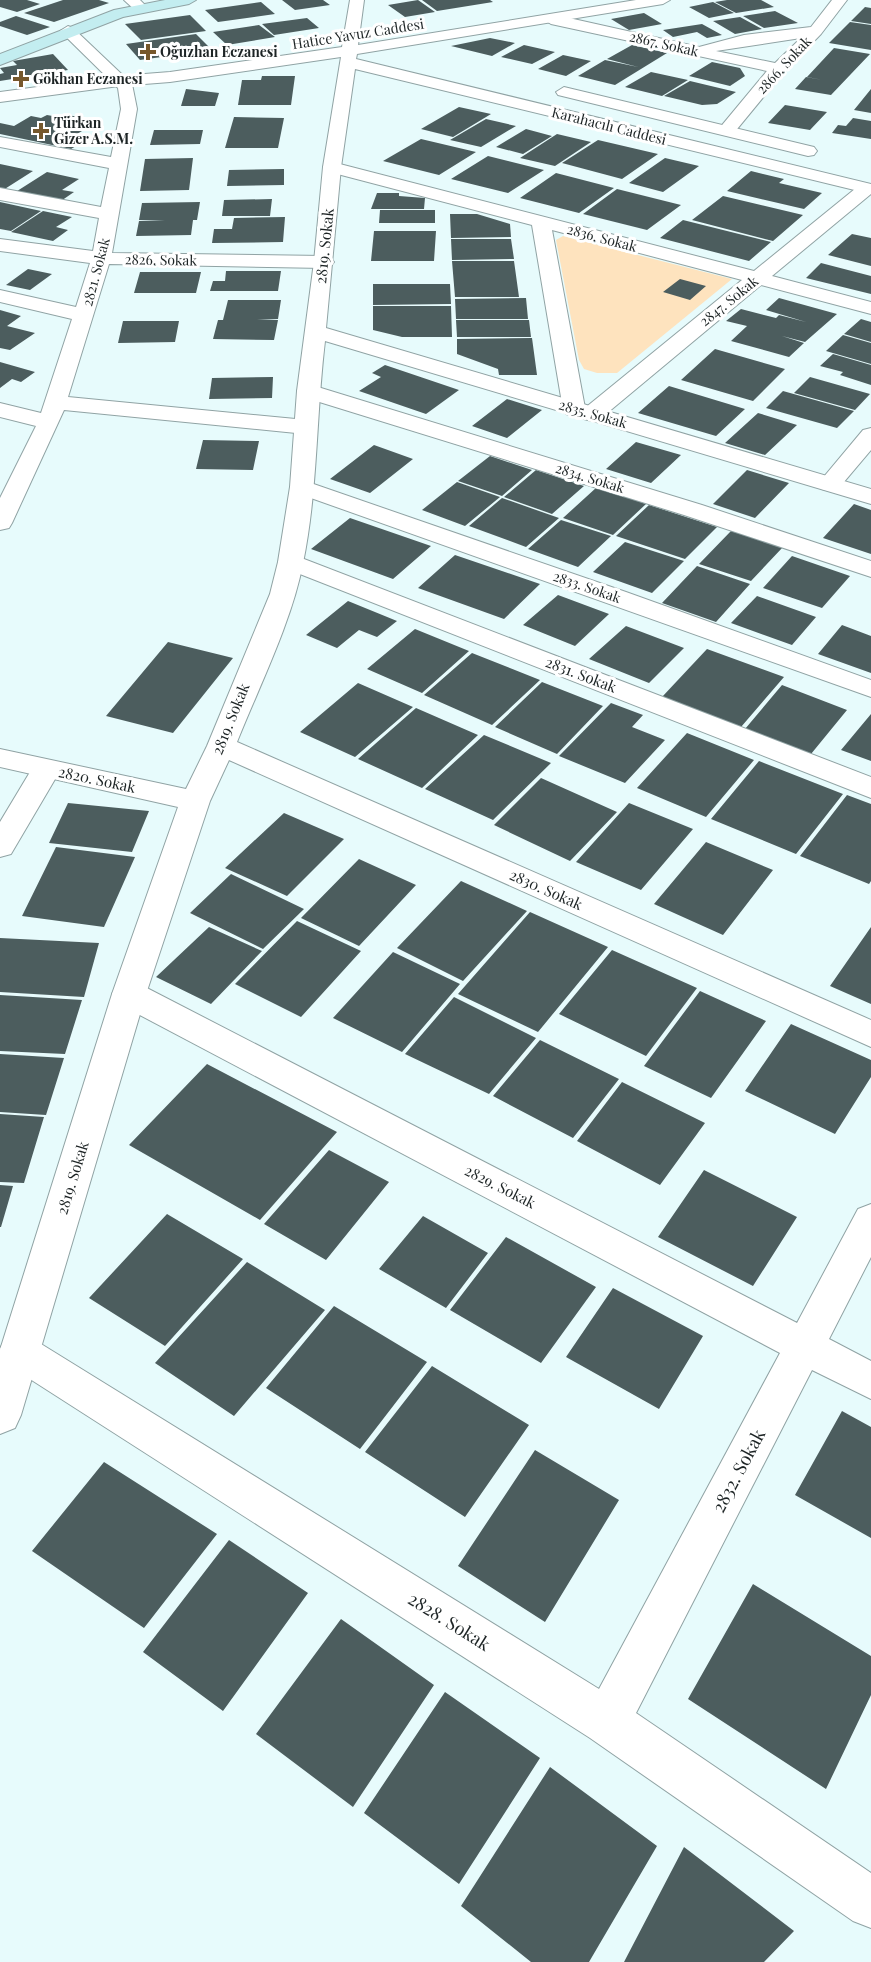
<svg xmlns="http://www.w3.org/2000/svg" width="871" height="1962" font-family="'Playfair Display',serif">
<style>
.green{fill:#fee3be}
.building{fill:#4c5d5e}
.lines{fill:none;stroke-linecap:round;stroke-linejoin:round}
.minor-casing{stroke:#90a3a4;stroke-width:2}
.tertiary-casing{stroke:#90a3a4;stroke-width:2}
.secondary-casing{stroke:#90a3a4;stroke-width:2}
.minor{fill:#fff;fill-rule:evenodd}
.tertiary{fill:#fff;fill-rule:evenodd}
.secondary{fill:#c3edf0;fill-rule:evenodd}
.poi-dot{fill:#76582c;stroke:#fff;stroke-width:2}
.labels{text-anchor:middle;stroke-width:6;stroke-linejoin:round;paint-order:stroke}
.far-street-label{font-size:14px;fill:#1d2425;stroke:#fff}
.far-poi-label{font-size:14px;font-weight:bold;fill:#1d2425;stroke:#fff;text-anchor:start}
.street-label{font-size:15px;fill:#1d2425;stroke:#fff}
.near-street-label{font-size:18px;fill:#1d2425;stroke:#fff}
</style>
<rect width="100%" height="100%" fill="#e7fbfc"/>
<path class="green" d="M563 236 732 279 617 373H597L584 369 579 360 556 240Z"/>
<path class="building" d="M0 0H27L40 4 17 12 0 7Z
M63 0H99L109 3 54 22 24 13Z
M282 0H323L330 5 295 10Z
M418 0 435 12 405 17 388 5Z
M422 0H490L493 2 437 11Z
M727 0H761L774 7 736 13 715 2Z
M261 2 275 14 218 22 205 10Z
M713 2 734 13 709 18 689 7Z
M865 7 871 8V24L851 21Z
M775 11 798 23 764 28 743 16Z
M644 13 662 24 629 30 611 19Z
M190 15 206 31 141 40 125 24Z
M16 16 50 27 27 35 0 26V22Z
M740 17 762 29 735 34 713 21Z
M307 18 319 28 274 35 262 24Z
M850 22 871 25V50L829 43Z
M702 24 722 35 707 38 697 32 673 37 663 30Z
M259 25 275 37 227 45 213 32Z
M196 34 212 50 140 60 126 44Z
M490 38 515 43 492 56 451 46Z
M524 45 555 52 532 64 501 57Z
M632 45 667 53 615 85 578 76 605 60 638 67 607 59Z
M834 48 870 54 831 95 795 89 806 77 823 80 807 77Z
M53 54 68 70 0 81V74L4 73 0 68 17 65 13 61Z
M563 55 591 61 566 76 538 69Z
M712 62 740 68 745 76 730 86 689 76Z
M651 72 688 80 662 96 625 87Z
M262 76H295L291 105H238L242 80H261Z
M690 81 736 92 717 104 702 105 664 96Z
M186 89 219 93 215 106H181Z
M871 89V113L854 110Z
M785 105 827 112 810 130 768 123Z
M459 107 491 114 453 137 421 129Z
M63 114 78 117 74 119 83 121 75 125 87 128 77 134 91 137 71 149 0 134V123L14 126 31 116 41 118 47 115 58 117Z
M234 117 284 118 278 148H225Z
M853 118 871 121V139L832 133 838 125 846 126Z
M486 119 516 126 481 147 450 140Z
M526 129 552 136 523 154 496 147Z
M154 130H203L200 144 150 145Z
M557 134 591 142 555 166 520 158Z
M421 139 476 152 439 175 383 161Z
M598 140 658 154 622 179 562 163Z
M488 156 544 170 508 193 451 179Z
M193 158 189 190 140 191 145 159Z
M665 158 699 166 663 192 629 183Z
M0 164 33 171 0 192Z
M284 169V185L227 186 229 170Z
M751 171 784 179 779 183 822 193 804 209 727 191Z
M47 172 79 179 62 190 74 192 58 203 14 193Z
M556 173 614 188 579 213 520 198Z
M617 189 681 205 647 230 583 214Z
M377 193H399V196L425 198 424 209H371Z
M723 196 803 215 773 241 692 220Z
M272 199 270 216H222L224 200Z
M0 202 41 211 11 231 0 229Z
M200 202 197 220H193L191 235 136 236 139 221H165L139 220 142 203Z
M380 210H435V223H379Z
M43 211 72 217 56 227 68 230 53 241 11 232Z
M450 214H477L510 224 511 237 451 238Z
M285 217 283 242 212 243 214 229H232L234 218Z
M683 220 771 242 749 261 660 238Z
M374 231H436L434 261H371Z
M852 234 871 238V266L828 255Z
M451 239H511L514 259 452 260Z
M452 261H514L519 297H455Z
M821 263 871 276V294L806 278Z
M28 269 52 274 30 290 6 285Z
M226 271H281L278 291H210L213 281H225Z
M140 272H201L196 293H134Z
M680 279 706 286 690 300 663 292Z
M373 284H450L451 304 373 305Z
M526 298 528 319H456L455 299Z
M779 298 837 314 805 342 782 336 804 343 789 357 731 341 747 326 726 321 741 309 776 318 779 315 806 322 766 310Z
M228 300H281L278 319H257L278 320 274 340 213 339 218 320H223Z
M373 306H451L452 337H402L373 330Z
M0 310 21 316 7 326 35 333 10 350 0 348Z
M861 319 871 322V342L844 334Z
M456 320H529L531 337H457Z
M123 321H179L175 342 118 343Z
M843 335 871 343V364L826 351Z
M532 338 537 375H499L498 369 457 354V339Z
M715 349 785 369 753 401 681 380Z
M833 354 871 365V385L840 375 843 372 820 366Z
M0 362 35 372 21 382 12 379 0 388Z
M385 365 459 390 426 414 359 391 381 377 372 373Z
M273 377 272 398 209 399 212 378Z
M810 377 870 394 855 410 794 393Z
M669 386 745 409 716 436 638 413Z
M783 391 854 411 837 428 766 408Z
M507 399 542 410 507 438 472 426Z
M758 413 797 425 765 455 725 443Z
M203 440 259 441 253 470 196 469Z
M636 442 681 455 651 483 606 469Z
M374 445 413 459 370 493 330 479Z
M490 456 532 470 502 496 458 481Z
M536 470 584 486 552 514 504 497Z
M747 470 789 483 755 518 713 504Z
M457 482 500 497 465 526 422 510Z
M597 487 646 504 613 535 563 518Z
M502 498 559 518 526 547 469 526Z
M854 504 871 510V554L823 538Z
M649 505 717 527 685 559 616 536Z
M350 518 431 546 393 579 311 549Z
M561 520 611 536 578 567 528 549Z
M731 531 783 547 751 581 699 564Z
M625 542 684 561 652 593 593 572Z
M455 555 540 584 504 619 418 588Z
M792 556 850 576 822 608 763 588Z
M697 566 750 584 716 622 662 603Z
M558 595 609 614 575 646 523 625Z
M757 596 816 617 792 645 731 623Z
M348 601 397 621 377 637 359 630 337 648 306 635Z
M842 625 871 636V673L818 654Z
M626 626 684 648 649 683 589 659Z
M415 629 469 651 422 693 367 669Z
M168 642 233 658 173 733 106 716Z
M707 649 784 677 741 727 662 697Z
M472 653 540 680 492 725 424 695Z
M542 682 603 706 557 754 495 727Z
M358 683 413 707 355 757 300 732Z
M782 685 847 710 811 754 745 729Z
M611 703 643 715 632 727 665 740 625 783 559 756Z
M416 708 478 735 422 788 358 759Z
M871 714V761L841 750Z
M687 733 754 760 706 817 637 788Z
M484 735 551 763 493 820 425 789Z
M759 761 843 794 796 854 711 819Z
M541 778 617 812 570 861 494 825Z
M847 795 871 804V881L869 884 800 856Z
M68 803 149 811 132 852 49 843Z
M629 803 693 829 641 890 576 862Z
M284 813 344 839 287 896 225 868Z
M706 842 773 870 723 935 654 904Z
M56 847 135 857 104 927 22 916Z
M359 859 416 885 359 946 301 918Z
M231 874 304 909 263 949 190 913Z
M461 881 527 911 463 981 397 948Z
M530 912 608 947 538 1032 458 994Z
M297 921 361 951 301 1017 235 984Z
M209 927 262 951 211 1004 156 977Z
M871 927V1004L830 986Z
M0 938 99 943 84 997 0 992Z
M612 950 697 988 646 1056 559 1014Z
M393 952 460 984 402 1052 333 1018Z
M700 991 766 1021 711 1098 644 1066Z
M0 995 82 1000 65 1054 0 1051Z
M454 997 536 1038 489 1094 405 1054Z
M791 1024 871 1060V1077L835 1134 745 1091Z
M540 1040 619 1079 573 1138 493 1096Z
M0 1054 64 1058 46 1115 0 1112Z
M207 1064 337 1132 260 1220 129 1145Z
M622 1082 705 1123 660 1185 577 1141Z
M0 1114 44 1117 24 1183 0 1182Z
M329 1150 389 1182 326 1260 264 1224Z
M704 1170 797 1217 753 1286 658 1237Z
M0 1185 13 1186 1 1227H0Z
M167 1214 243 1259 165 1346 89 1298Z
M423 1216 488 1253 446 1308 379 1269Z
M506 1237 596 1287 541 1363 450 1310Z
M247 1262 325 1310 234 1416 155 1363Z
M613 1288 703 1336 659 1409 566 1357Z
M334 1306 427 1362 360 1449 266 1388Z
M432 1366 529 1425 465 1517 365 1452Z
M842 1411 871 1427V1538L795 1495Z
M535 1450 619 1500 545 1622 458 1566Z
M104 1462 217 1534 144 1628 32 1551Z
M229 1540 308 1593 223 1711 143 1652Z
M753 1584 871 1656V1695L826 1789 688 1699Z
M341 1619 434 1685 353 1807 256 1734Z
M445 1692 540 1758 459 1884 364 1813Z
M550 1767 657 1846 589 1962H531L461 1906Z
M684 1847 794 1931 764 1962H624Z"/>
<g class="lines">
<g class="minor-casing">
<path id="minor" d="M124 0H140L148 8 146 11H136Z
M832 0H847L821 34 784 72 733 134H721L718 130 767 71 551 24 543 19 551 14 699 47 744 35 811 27ZM801 38 775 63 716 51Z
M68 26 73 28 132 84 137 109 112 253 324 256 331 258 334 262 331 266 324 268 109 264 68 397 306 420 314 422 317 427 314 432 306 434 64 410 12 523 9 528 0 530V498L36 426 0 417V403L41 413 72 319 0 302V290L76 307 90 263 0 251V239L93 251 99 218 0 200V188L101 207 109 168 0 147V137L111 157 121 109 118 88 60 31Z
M332 162 754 271 861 184H871V194L772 276 871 302V314L761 285 600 419 592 421 584 419 581 414 574 416 566 414 563 409 532 225 326 171 323 167 326 163ZM552 230 742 280 585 408Z
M308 384 702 505 871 561V577L684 515 300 396 297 391 300 386Z
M871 428V450L838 489 830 491 822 489 818 484 822 479 863 430Z
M302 480 626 592 871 680V697L294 492 290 487 294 482Z
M291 554 871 777V798L282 567 278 562 282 557Z
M46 760 56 762 61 769 11 854 0 857V822L36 762Z
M129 982 141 985 797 1323 858 1209 871 1204V1257L829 1339 871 1361V1399L812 1370 636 1713 871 1873V1928L853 1921 590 1738 5 1363 0 1349 5 1339 19 1333 33 1339 599 1689 780 1353 117 1003 112 994 117 985Z"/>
</g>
<g class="tertiary-casing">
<path id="tertiary" d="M350 0H364L358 45 636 0H670L663 4 357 54 356 59 871 184V194L355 69 341 167 326 328 871 489V504L325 341C316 415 318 490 303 563 292 621 259 687 237 742L871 1020V1047L229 760 210 801 146 994 21 1415 15 1428 0 1434V1350L112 994 178 807 0 767V749L186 789 207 746 270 594 278 562 290 487 297 391 314 262 323 167 341 57 170 82 119 86 0 102V92L119 76 170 72 342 47Z
M564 87 814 147 817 151 814 155 808 156 558 95 556 92Z"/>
</g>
<g class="secondary-casing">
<path id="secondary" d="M165 0H196L189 4 123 17 0 65V54L114 10Z"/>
</g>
<use href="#minor" class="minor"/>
<use href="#tertiary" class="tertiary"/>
<use href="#secondary" class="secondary"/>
</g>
<g class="poi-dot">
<path d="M145 43h6v6h6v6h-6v6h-6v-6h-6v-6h6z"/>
<path d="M18 70h6v6h6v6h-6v6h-6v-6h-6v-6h6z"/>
<path d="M38 122h6v6h6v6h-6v6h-6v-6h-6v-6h6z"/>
</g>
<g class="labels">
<g class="far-street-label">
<text transform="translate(358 34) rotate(-9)" y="5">Hatice Yavuz Caddesi</text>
<text transform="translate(664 44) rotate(13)" y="5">2867. Sokak</text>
<text transform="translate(784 65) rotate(-47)" y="5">2866. Sokak</text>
<text transform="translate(609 126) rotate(14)" y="5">Karahacılı Caddesi</text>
<text transform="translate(602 238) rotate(15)" y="5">2836. Sokak</text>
<text transform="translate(161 260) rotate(1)" y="5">2826. Sokak</text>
<text transform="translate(96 272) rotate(-75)" y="5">2821. Sokak</text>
<text transform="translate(729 301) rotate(-39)" y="5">2847. Sokak</text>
<text transform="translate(593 414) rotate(16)" y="5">2835. Sokak</text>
<text transform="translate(590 478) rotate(17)" y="5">2834. Sokak</text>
<text transform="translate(587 587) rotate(19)" y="5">2833. Sokak</text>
</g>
<g class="far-poi-label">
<text x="160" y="57">Oğuzhan Eczanesi</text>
<text x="33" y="84">Gökhan Eczanesi</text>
<text x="54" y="128">Türkan<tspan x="54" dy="16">Gizer A.S.M.</tspan></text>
</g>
<g class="street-label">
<text transform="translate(325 246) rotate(-84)" y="5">2819. Sokak</text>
<text transform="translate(581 675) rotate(21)" y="5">2831. Sokak</text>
<text transform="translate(231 719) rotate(-68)" y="5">2819. Sokak</text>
<text transform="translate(97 780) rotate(12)" y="5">2820. Sokak</text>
<text transform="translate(546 890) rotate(24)" y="5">2830. Sokak</text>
<text transform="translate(73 1178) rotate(-73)" y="5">2819. Sokak</text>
<text transform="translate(500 1187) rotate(27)" y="5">2829. Sokak</text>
</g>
<g class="near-street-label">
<text transform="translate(739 1471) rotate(-62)" y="6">2832. Sokak</text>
<text transform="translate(449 1622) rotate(32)" y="6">2828. Sokak</text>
</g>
</g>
</svg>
